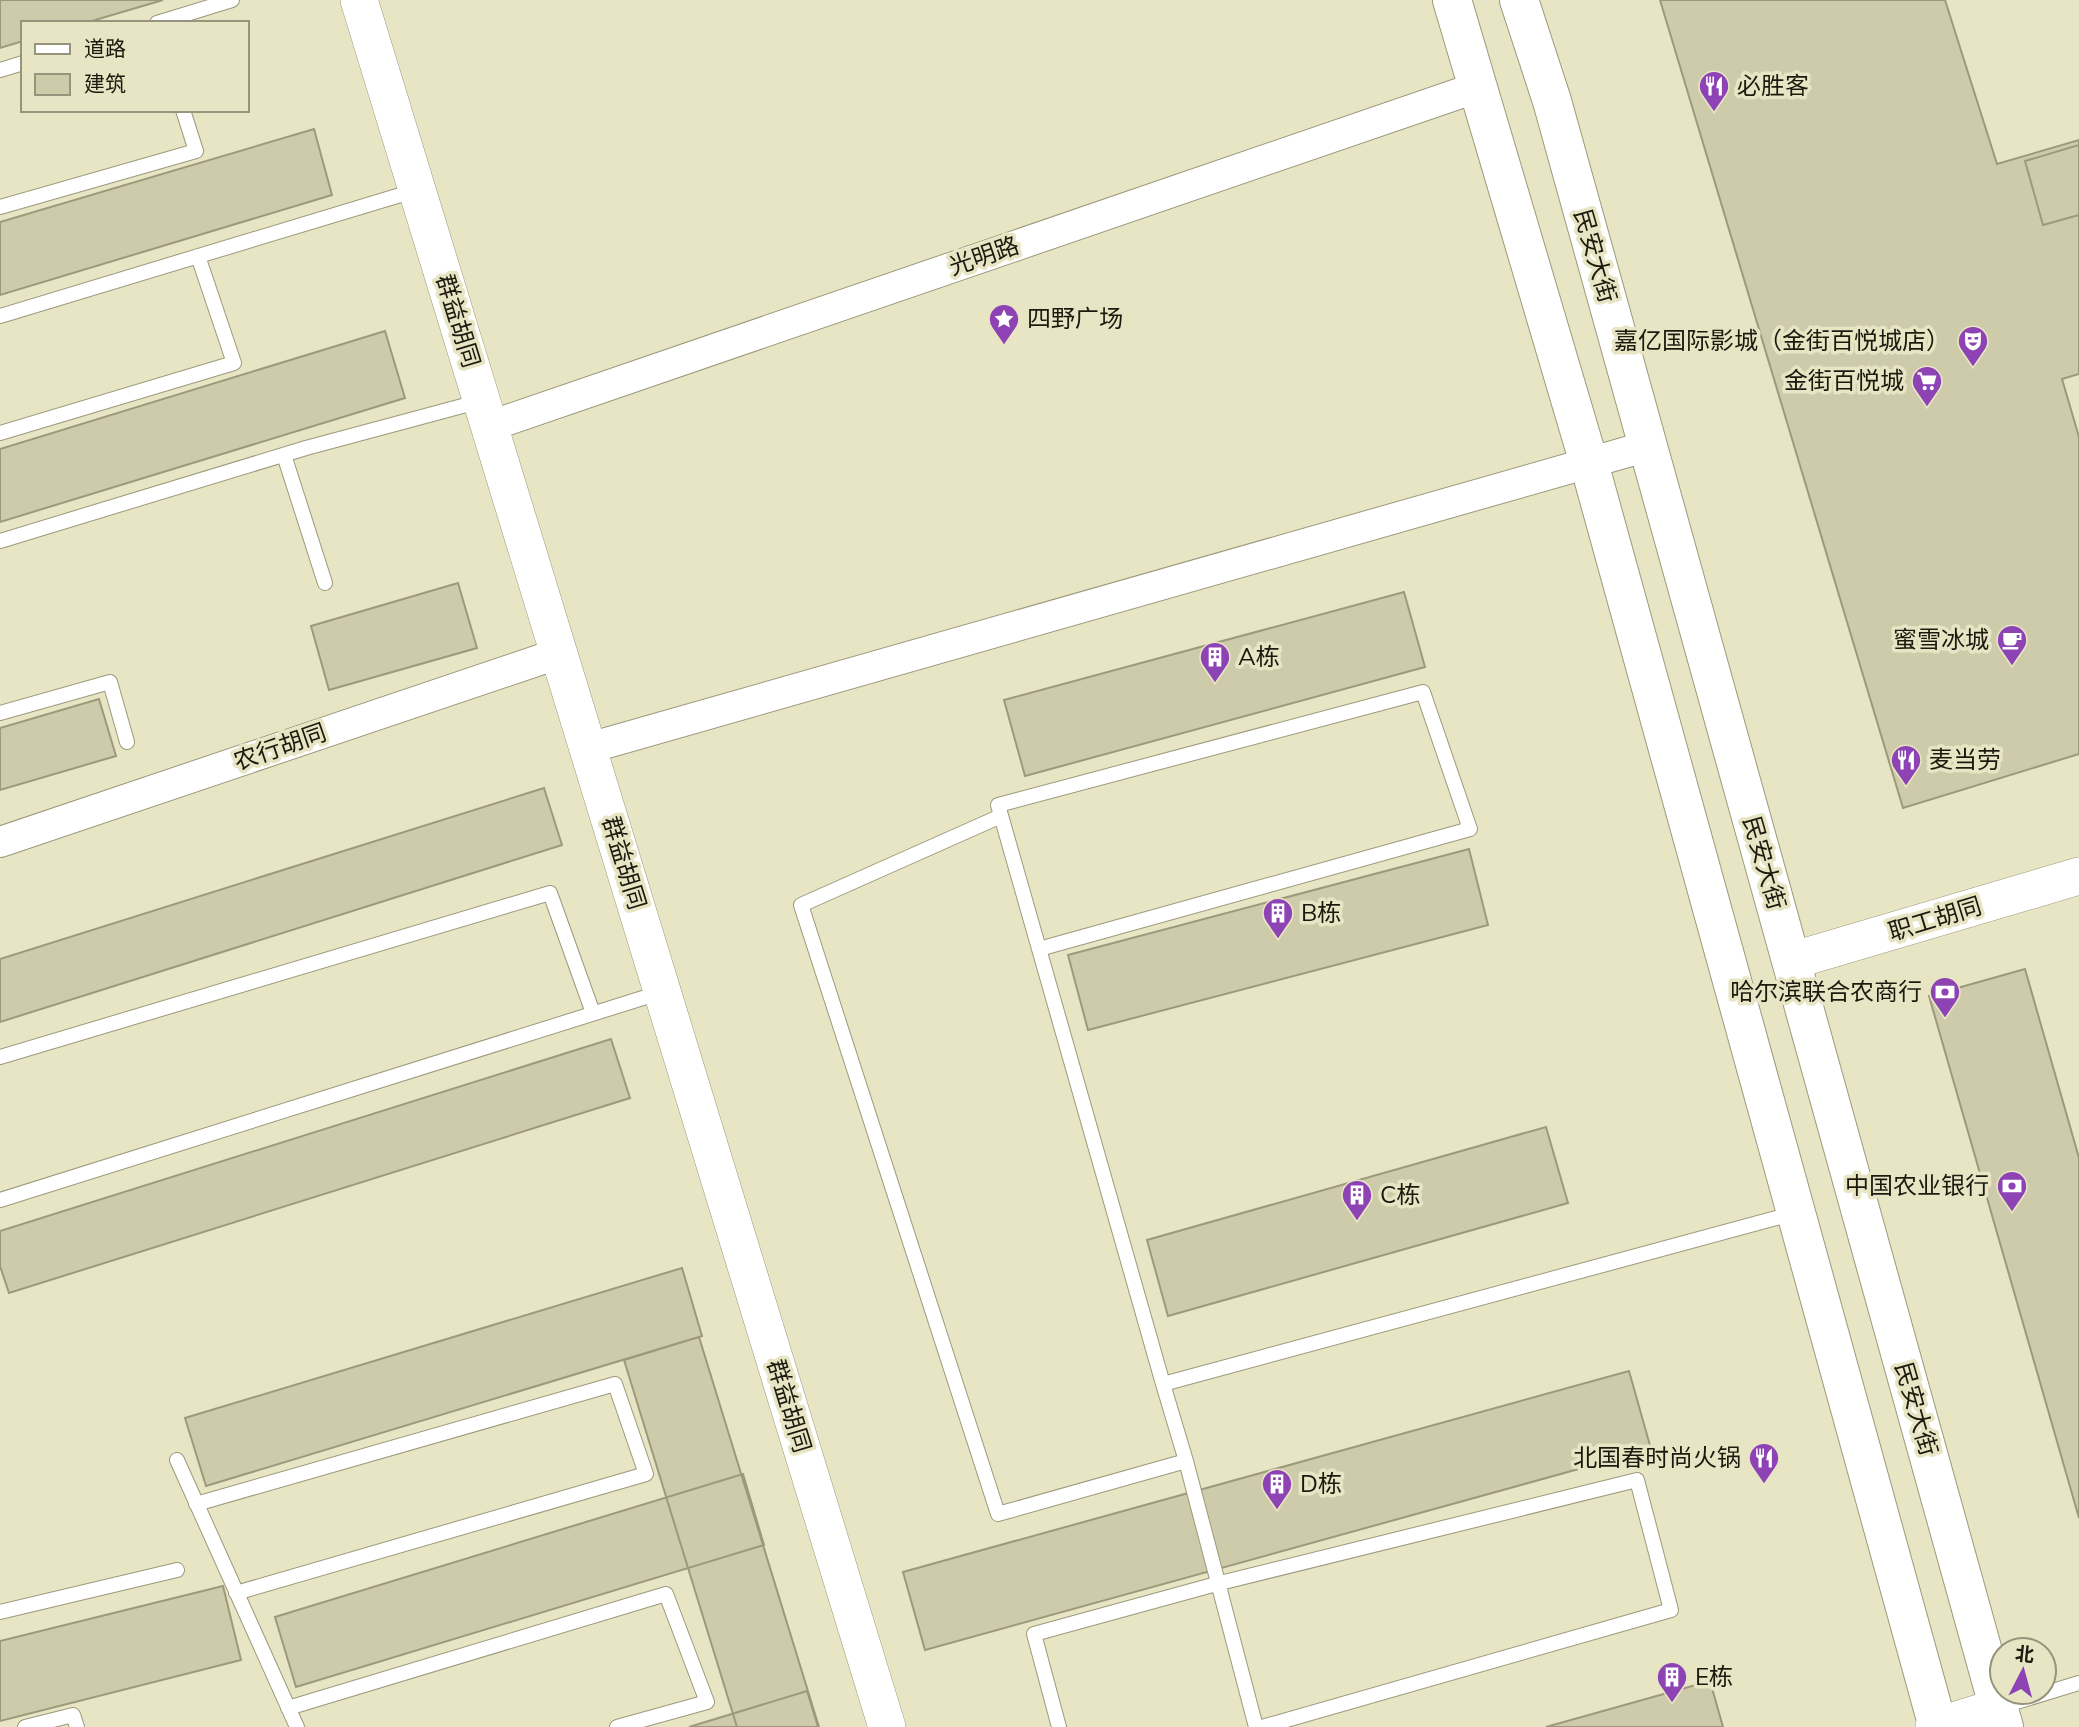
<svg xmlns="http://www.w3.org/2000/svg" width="2079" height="1727" font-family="Mulish,'Noto Sans SC',sans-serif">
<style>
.building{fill:#cecbab;stroke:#9d9a7c;stroke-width:2}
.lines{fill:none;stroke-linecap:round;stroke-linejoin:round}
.service-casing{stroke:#9c997b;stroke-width:16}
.minor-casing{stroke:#9c997b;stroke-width:32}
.tertiary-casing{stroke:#9c997b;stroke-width:38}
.secondary-casing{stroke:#9c997b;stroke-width:40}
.service{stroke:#fff;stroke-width:14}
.minor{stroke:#fff;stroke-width:30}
.tertiary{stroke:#fff;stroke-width:37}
.secondary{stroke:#fff;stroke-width:38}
.labels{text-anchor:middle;stroke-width:7;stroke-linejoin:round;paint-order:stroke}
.poi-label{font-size:24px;fill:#1c1a0e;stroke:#e8e5c5;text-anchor:start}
.street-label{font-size:24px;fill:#1c1a0e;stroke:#e8e5c5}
</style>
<rect width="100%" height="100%" fill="#e8e5c5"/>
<path class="building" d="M0 0H163L85 23H23V41L0 48Z
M1660 0H1945L1997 164 2079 140V374L2062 379 2079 437V754L1903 808Z
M314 129 332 195 0 295V222Z
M2079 145V215L2043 225 2025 161Z
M385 331 405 398 0 522V449Z
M458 583 477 648 329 690 311 626Z
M1404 592 1425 667 1025 776 1004 700Z
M99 699 116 756 0 790V728Z
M544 788 562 845 0 1022V959Z
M1469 849 1488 925 1088 1030 1068 955Z
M2025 969 2079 1158V1518L1929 996Z
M611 1039 630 1098 9 1293 0 1266V1231Z
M1546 1127 1568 1203 1168 1316 1147 1240Z
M682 1268 702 1336 206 1486 185 1418Z
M699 1337 819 1727H737L624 1360Z
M1629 1371 1651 1449 925 1650 903 1572Z
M743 1474 764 1545 296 1687 275 1617Z
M223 1586 241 1660 0 1721V1641Z
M1710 1681 1723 1727H1546Z
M807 1691 818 1727H689Z"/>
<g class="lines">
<g class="service-casing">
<path id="service" d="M157 23 232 0
M0 70 23 63
M0 207 196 151 183 110
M0 316 417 190
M0 433 234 363 198 256
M284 455 325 583
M0 541 306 448 481 401
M0 713 110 682 127 742
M1001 816 801 905 998 1514 1186 1461 1163 1384
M1039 949 1470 829 1423 692 998 805 1163 1384 1795 1213
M0 1057 550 893 593 1013
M0 1200 662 992
M177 1460 297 1727
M1186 1461 1256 1727
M196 1504 615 1384 646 1474 236 1593
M0 1612 177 1570
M2000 1707 2079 1683
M288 1708 666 1594 707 1702 617 1727
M25 1727 73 1715 77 1727
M1059 1727 1034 1634 1220 1583 1637 1480 1671 1610 1262 1727"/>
</g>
<g class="minor-casing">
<path id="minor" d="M490 426 1478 87
M589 748 1648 446
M0 842 560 653"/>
</g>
<g class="tertiary-casing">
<path id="tertiary" d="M359 0 887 1727
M1791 961 2079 876
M1934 1727 1999 1707"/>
</g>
<g class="secondary-casing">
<path id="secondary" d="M1452 0 1589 463 1938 1727
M1519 0 1552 101 2004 1727"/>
</g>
<use href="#service" class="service"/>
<use href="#minor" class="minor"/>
<use href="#tertiary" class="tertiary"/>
<use href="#secondary" class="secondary"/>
</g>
<defs>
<g id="restaurant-pin" transform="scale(1.575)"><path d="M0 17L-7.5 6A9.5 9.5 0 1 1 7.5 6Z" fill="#8e43b4" stroke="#e8e5c5"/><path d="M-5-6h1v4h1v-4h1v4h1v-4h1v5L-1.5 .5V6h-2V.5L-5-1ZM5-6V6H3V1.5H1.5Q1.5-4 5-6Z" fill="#fff"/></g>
<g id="sight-pin" transform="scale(1.575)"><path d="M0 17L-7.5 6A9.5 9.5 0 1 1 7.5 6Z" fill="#8e43b4" stroke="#e8e5c5"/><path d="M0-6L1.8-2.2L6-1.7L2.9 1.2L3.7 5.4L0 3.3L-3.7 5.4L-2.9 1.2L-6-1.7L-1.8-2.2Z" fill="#fff"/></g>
<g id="theatre-pin" transform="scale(1.575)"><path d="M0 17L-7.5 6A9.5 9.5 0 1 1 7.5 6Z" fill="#8e43b4" stroke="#e8e5c5"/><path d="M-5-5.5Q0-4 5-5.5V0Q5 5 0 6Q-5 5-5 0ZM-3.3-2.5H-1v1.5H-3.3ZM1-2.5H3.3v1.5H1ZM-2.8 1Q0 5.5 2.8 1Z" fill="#fff"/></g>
<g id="supermarket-pin" transform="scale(1.575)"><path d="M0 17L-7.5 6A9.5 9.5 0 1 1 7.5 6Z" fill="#8e43b4" stroke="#e8e5c5"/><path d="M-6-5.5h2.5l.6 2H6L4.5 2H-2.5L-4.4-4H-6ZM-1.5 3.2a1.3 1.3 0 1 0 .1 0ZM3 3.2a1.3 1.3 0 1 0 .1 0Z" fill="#fff"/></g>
<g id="cafe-pin" transform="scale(1.575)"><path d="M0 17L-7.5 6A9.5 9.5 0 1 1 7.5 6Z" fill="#8e43b4" stroke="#e8e5c5"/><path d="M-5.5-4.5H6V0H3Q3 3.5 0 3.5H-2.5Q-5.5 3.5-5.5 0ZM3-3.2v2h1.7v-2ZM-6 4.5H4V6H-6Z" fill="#fff"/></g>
<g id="building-pin" transform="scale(1.575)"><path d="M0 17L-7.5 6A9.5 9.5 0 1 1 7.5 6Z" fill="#8e43b4" stroke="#e8e5c5"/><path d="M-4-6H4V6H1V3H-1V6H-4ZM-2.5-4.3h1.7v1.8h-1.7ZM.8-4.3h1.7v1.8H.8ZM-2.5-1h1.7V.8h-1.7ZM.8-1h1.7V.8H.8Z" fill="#fff"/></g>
<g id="bank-pin" transform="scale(1.575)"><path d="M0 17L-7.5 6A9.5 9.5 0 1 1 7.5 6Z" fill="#8e43b4" stroke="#e8e5c5"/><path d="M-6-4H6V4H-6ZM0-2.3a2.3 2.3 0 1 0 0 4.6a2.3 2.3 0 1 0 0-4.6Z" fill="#fff"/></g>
</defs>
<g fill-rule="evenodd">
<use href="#restaurant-pin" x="1714" y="86"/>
<use href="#sight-pin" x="1004" y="319"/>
<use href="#theatre-pin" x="1973" y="341"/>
<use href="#supermarket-pin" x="1927" y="381"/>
<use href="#cafe-pin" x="2012" y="640"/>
<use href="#building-pin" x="1215" y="657"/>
<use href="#restaurant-pin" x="1906" y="760"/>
<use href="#building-pin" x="1278" y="913"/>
<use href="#bank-pin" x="1945" y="992"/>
<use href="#bank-pin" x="2012" y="1186"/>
<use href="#building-pin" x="1357" y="1195"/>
<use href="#restaurant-pin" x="1764" y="1458"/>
<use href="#building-pin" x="1277" y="1484"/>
<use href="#building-pin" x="1672" y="1677"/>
</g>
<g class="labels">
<g class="poi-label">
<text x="1737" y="94">必胜客</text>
<text x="1027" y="327">四野广场</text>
<text x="1950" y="349" text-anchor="end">嘉亿国际影城（金街百悦城店）</text>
<text x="1904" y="389" text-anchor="end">金街百悦城</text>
<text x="1989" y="648" text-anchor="end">蜜雪冰城</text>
<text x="1238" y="665">A栋</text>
<text x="1929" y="768">麦当劳</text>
<text x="1301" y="921">B栋</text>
<text x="1922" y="1000" text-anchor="end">哈尔滨联合农商行</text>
<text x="1989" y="1194" text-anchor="end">中国农业银行</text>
<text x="1380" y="1203">C栋</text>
<text x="1741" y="1466" text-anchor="end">北国春时尚火锅</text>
<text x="1300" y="1492">D栋</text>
<text x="1695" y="1685">E栋</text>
</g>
<g class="street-label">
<text transform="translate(984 256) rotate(-19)" y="8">光明路</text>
<text transform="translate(1595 256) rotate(74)" y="8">民安大街</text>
<text transform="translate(458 321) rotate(73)" y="8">群益胡同</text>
<text transform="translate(280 747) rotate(-19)" y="8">农行胡同</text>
<text transform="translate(624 863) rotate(73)" y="8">群益胡同</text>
<text transform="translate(1764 863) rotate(74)" y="8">民安大街</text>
<text transform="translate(1935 919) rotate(-17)" y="8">职工胡同</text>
<text transform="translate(789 1406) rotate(73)" y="8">群益胡同</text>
<text transform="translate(1916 1409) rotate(74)" y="8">民安大街</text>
</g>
</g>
<rect x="21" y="21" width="228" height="91" fill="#e8e5c5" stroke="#96947c" stroke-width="2"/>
<rect x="35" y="44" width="35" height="10" fill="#ffffff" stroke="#96947c" stroke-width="2"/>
<text x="84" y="56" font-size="21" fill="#1c1a0e">道路</text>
<rect x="35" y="74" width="35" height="21" fill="#cecbab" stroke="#96947c" stroke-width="2"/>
<text x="84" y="91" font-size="21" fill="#1c1a0e">建筑</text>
<g transform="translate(2023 1671) rotate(6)"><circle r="33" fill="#e8e5c5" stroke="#96947c" stroke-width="2"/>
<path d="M0-5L12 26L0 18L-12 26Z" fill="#8e43b4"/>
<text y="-10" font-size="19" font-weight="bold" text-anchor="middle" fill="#1c1a0e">北</text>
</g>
</svg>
